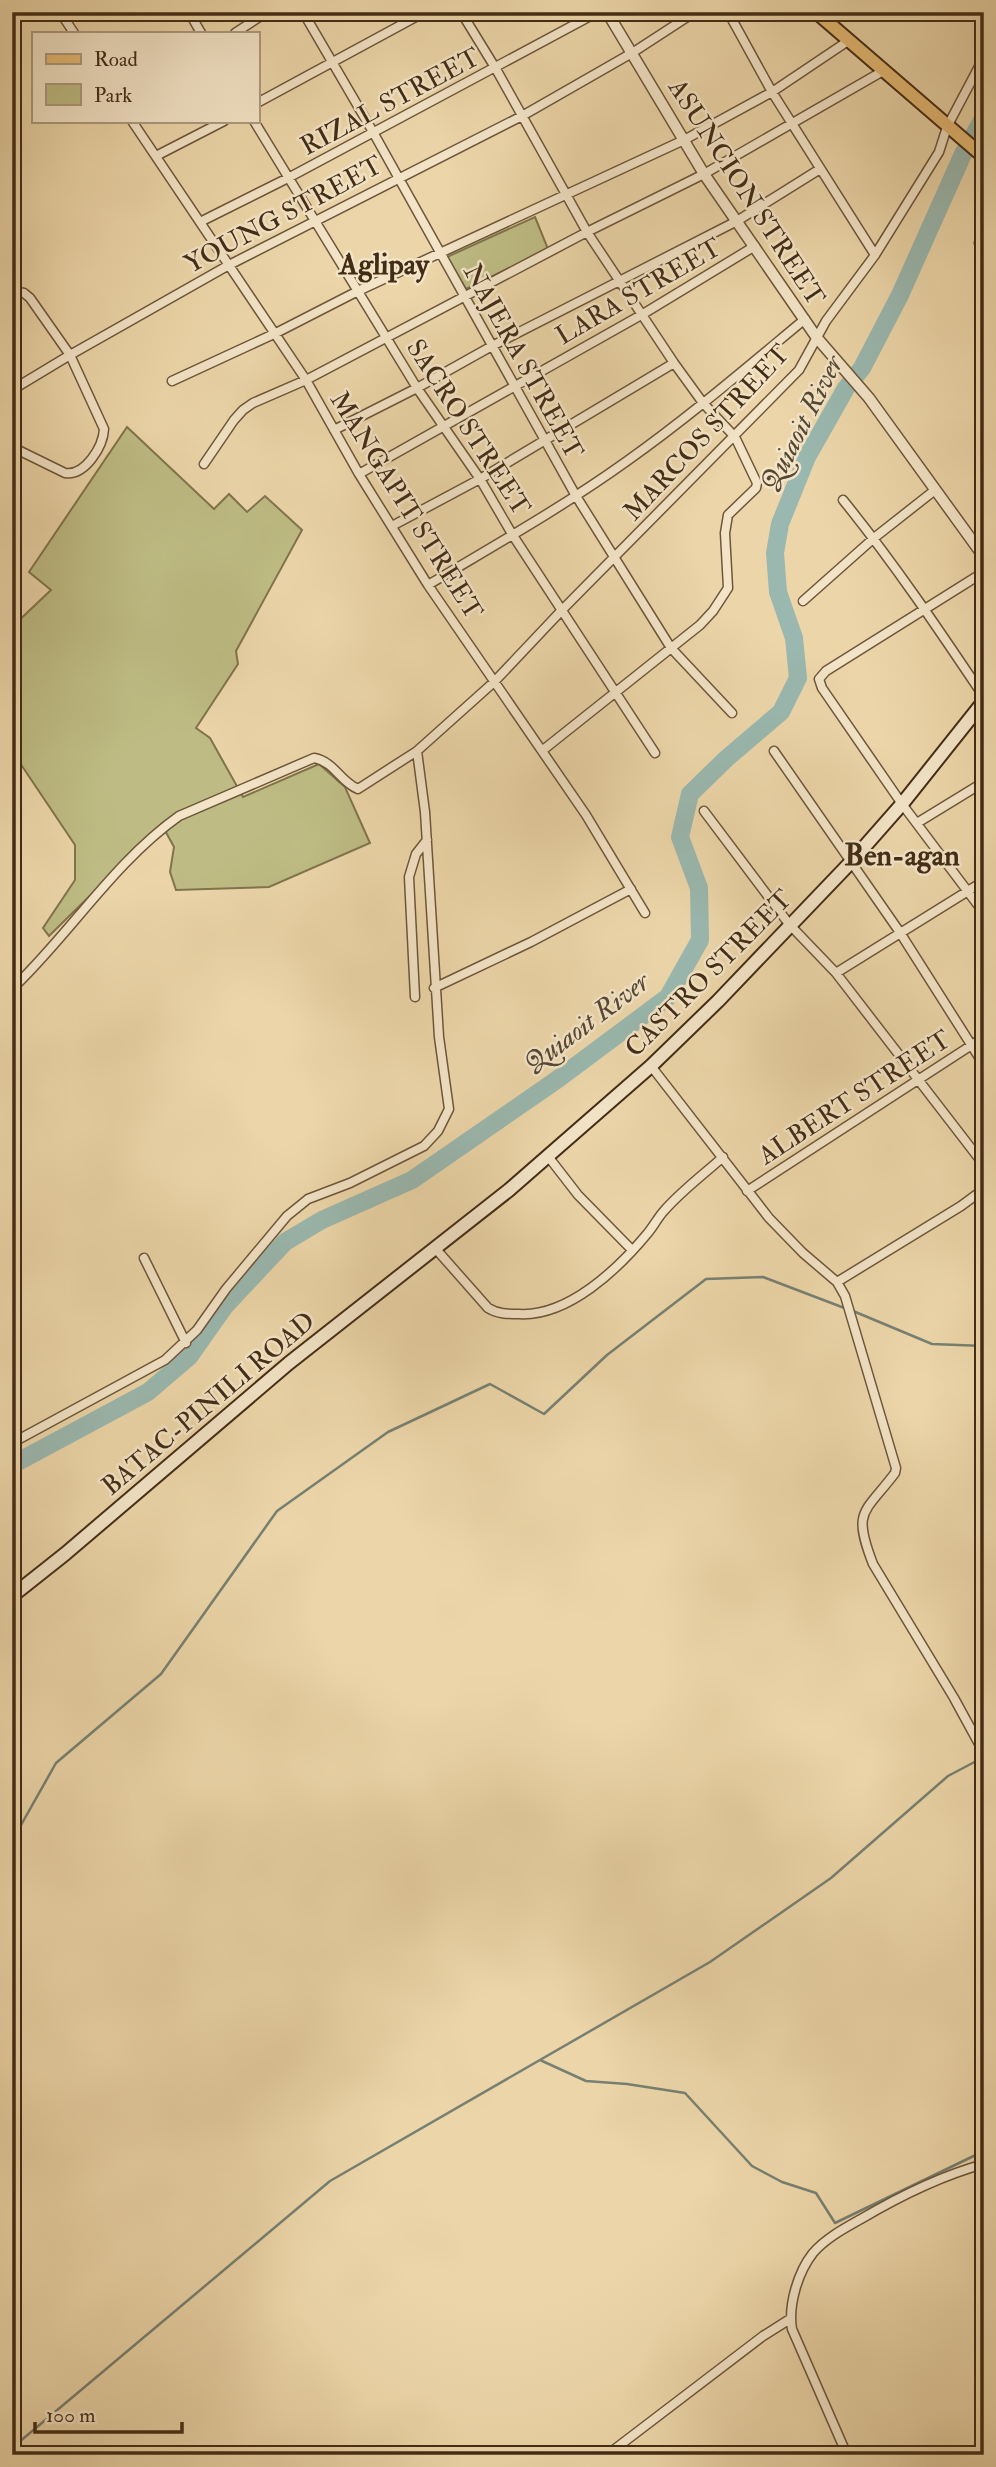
<svg xmlns="http://www.w3.org/2000/svg" width="996" height="2467" font-family="'IM FELL Double Pica',serif">
<style>
.green{fill:#bebc84;stroke:#80744d;stroke-width:2}
.lines{fill:none;stroke-linecap:round;stroke-linejoin:round}
.stream{stroke:#778072;stroke-width:2.5}
.river{stroke:#9ab8af;stroke-width:18}
.minor-casing{stroke:#6d563b;stroke-width:11}
.tertiary-casing{stroke:#6d563b;stroke-width:13}
.secondary-casing{stroke:#432c16;stroke-width:16}
.primary-casing{stroke:#432c16;stroke-width:16}
.minor{stroke:#f3e4c7;stroke-width:8}
.tertiary{stroke:#f3e4c7;stroke-width:10}
.secondary{stroke:#f3e4c7;stroke-width:12}
.primary{stroke:#e6bb74;stroke-width:12}
.labels{text-anchor:middle;stroke-width:5;stroke-linejoin:round;paint-order:stroke}
.street-label{font-size:26px;fill:#432c16;stroke:#f3e4c7}
.water-label{font-size:28px;font-style:italic;fill:#544835;stroke:#f3e4c7}
.quarter-label{font-size:30px;font-weight:bold;fill:#432c16;stroke:#f3e4c7}
</style>
<rect width="100%" height="100%" fill="#ecd6a9"/>
<filter id="stains"><feTurbulence type="fractalNoise" baseFrequency=".00286" numOctaves="4"/><feColorMatrix values="0 0 0 0 .2 0 0 0 0 .09 0 0 0 0 .02 0 0 0 .5 -.17"/></filter>
<radialGradient id="worn" r=".72"><stop offset=".6" stop-color="#630" stop-opacity="0"/><stop offset="1" stop-color="#630" stop-opacity=".3"/></radialGradient>
<path class="green" d="M535 217 548 249 466 289 447 257Z
M127 427 214 509 229 494 247 512 265 496 302 530 236 651 238 664 196 728 210 738 243 797 319 764 345 787 370 843 269 887 176 890 170 872 174 847 162 825 49 936 43 928 75 880V845L22 766 12 771V627L51 590 29 572Z"/>
<g class="lines">
<path class="stream" d="M853 1311 932 1344 984 1346
M12 1841 56 1763 161 1674 277 1511 388 1432 490 1384 544 1414 607 1355 706 1279 763 1277 847 1309
M540 2060 586 2081 627 2084 685 2093 752 2166 782 2182 816 2193 835 2223 984 2151
M12 2448 330 2181 710 1962 831 1878 948 1776 984 1757"/>
<path class="river" d="M12 1465 148 1392 189 1357 225 1306 285 1242 322 1220 412 1180 558 1079 668 997 700 940 699 888 680 837 690 794 727 758 781 712 798 678 794 638 778 592 775 553 780 524 807 457 846 388 862 368 900 295 963 154 984 117"/>
<g class="minor-casing">
<path id="minor" d="M60 12 74 33
M189 12 201 33
M303 12 373 132 576 496 671 648 732 713
M461 12 496 69 587 232 674 363 703 403 735 437 757 483 756 488 728 515 725 533 728 588 713 611 700 625 543 750
M728 12 772 92 875 255
M12 16 19 12
M193 19 204 12
M235 33 267 12
M257 103 425 12
M132 121 306 380 359 474 428 585 586 815 645 913
M254 121 417 388 480 479 512 534 655 753
M156 156 224 121
M200 222 288 178 598 12
M984 224 979 243 984 258
M12 291 24 293 30 298 70 355 12 390
M172 381 276 333 358 291 684 140 772 92 848 41
M334 430 417 388 492 346 737 221 820 169
M12 447 65 473C85 476 103 447 104 429L70 355 229 265 522 116 632 53 695 12
M204 464 234 420 243 410 253 403 306 380 587 232 704 174 883 71
M359 474 643 314 755 246
M843 500C894 563 939 630 984 697
M392 526 480 479 674 363
M984 572 826 671 819 679 822 688 902 804 984 913
M428 585C495 545 563 507 627 461 689 417 746 368 805 319
M803 601 874 538 935 490
M774 751 899 931 984 1065
M704 811 789 924 836 973 984 1165
M917 823 984 782
M836 973 984 881
M434 988 531 942 631 889
M12 989C70 934 113 863 179 816L314 758C335 762 340 782 358 789L417 751 494 682 562 610 799 370 826 321 875 255 939 152 947 127 984 57
M415 997 409 877 416 854 427 840
M651 1066 769 1218 803 1253 837 1282 845 1296 896 1468 895 1473C864 1514 852 1510 873 1564L954 1698 984 1753
M547 1155 578 1195 632 1250
M747 1191 984 1037
M435 1248 488 1308C498 1314 507 1314 519 1314 568 1317 618 1269 647 1234 653 1227 657 1219 663 1212 681 1191 703 1175 723 1157
M144 1258 186 1343
M837 1282 961 1206 984 1189
M12 1443 165 1360 197 1330 226 1289 287 1216 308 1199 350 1183 424 1146 438 1131 449 1109 439 1037 425 812 417 751
M607 2455 763 2336 790 2319
M847 2455 792 2329C788 2305 798 2272 813 2253 826 2238 845 2228 861 2219 900 2196 940 2176 984 2164"/>
</g>
<g class="tertiary-casing">
<path id="tertiary" d="M607 12 704 174 817 338 869 398 984 557"/>
</g>
<g class="secondary-casing">
<path id="secondary" d="M12 1596 65 1554 289 1363 509 1190 651 1066 718 1001 851 862 902 804 984 701"/>
</g>
<g class="primary-casing">
<path id="primary" d="M816 12 984 157"/>
</g>
<use href="#minor" class="minor"/>
<use href="#tertiary" class="tertiary"/>
<use href="#secondary" class="secondary"/>
<use href="#primary" class="primary"/>
</g>
<g class="labels">
<g class="street-label">
<text transform="translate(390 101) rotate(-28)" y="9">RIZAL STREET</text>
<text transform="translate(747 192) rotate(57)" y="9">ASUNCION STREET</text>
<text transform="translate(283 214) rotate(-28)" y="9">YOUNG STREET</text>
<text transform="translate(638 291) rotate(-30)" y="9">LARA STREET</text>
<text transform="translate(524 361) rotate(61)" y="9">NAJERA STREET</text>
<text transform="translate(469 427) rotate(57)" y="9">SACRO STREET</text>
<text transform="translate(706 432) rotate(-47)" y="9">MARCOS STREET</text>
<text transform="translate(407 505) rotate(58)" y="9">MANGAPIT STREET</text>
<text transform="translate(708 973) rotate(-45)" y="9">CASTRO STREET</text>
<text transform="translate(854 1097) rotate(-33)" y="9">ALBERT STREET</text>
<text transform="translate(208 1403) rotate(-40)" y="9">BATAC-PINILI ROAD</text>
</g>
<g class="water-label">
<text transform="translate(801 423) rotate(-63)" y="10">Quiaoit River</text>
<text transform="translate(586 1022) rotate(-37)" y="10">Quiaoit River</text>
</g>
<g class="quarter-label">
<text x="384" y="274">Aglipay</text>
<text x="902" y="865">Ben-agan</text>
</g>
</g>
<rect width="996" height="2467" fill="none" stroke="#ecd6a9" stroke-width="42"/>
<rect x="14" y="14" width="968" height="2439" fill="none" stroke="#432c16" stroke-width="3.5"/>
<rect x="21" y="21" width="954" height="2425" fill="none" stroke="#432c16" stroke-width="2"/>
<rect x="32" y="32" width="228" height="91" fill="#f3e4c7" stroke="#ad9a80" stroke-width="2"/>
<rect x="46" y="54" width="35" height="10" fill="#e6bb74" stroke="#ad9a80" stroke-width="2"/>
<text x="94" y="66" font-size="21" fill="#432c16">Road</text>
<rect x="46" y="84" width="35" height="21" fill="#bebc84" stroke="#ad9a80" stroke-width="2"/>
<text x="94" y="102" font-size="21" fill="#432c16">Park</text>
<path d="M35 2422v10h147v-10" fill="none" stroke="#432c16" stroke-width="3.5"/>
<text x="46" y="2422" font-size="21" fill="#432c16" stroke="#f3e4c7" stroke-width="5" paint-order="stroke">100 m</text>
<rect width="100%" height="100%" filter="url(#stains)"/>
<rect width="100%" height="100%" fill="url(#worn)"/>
</svg>
